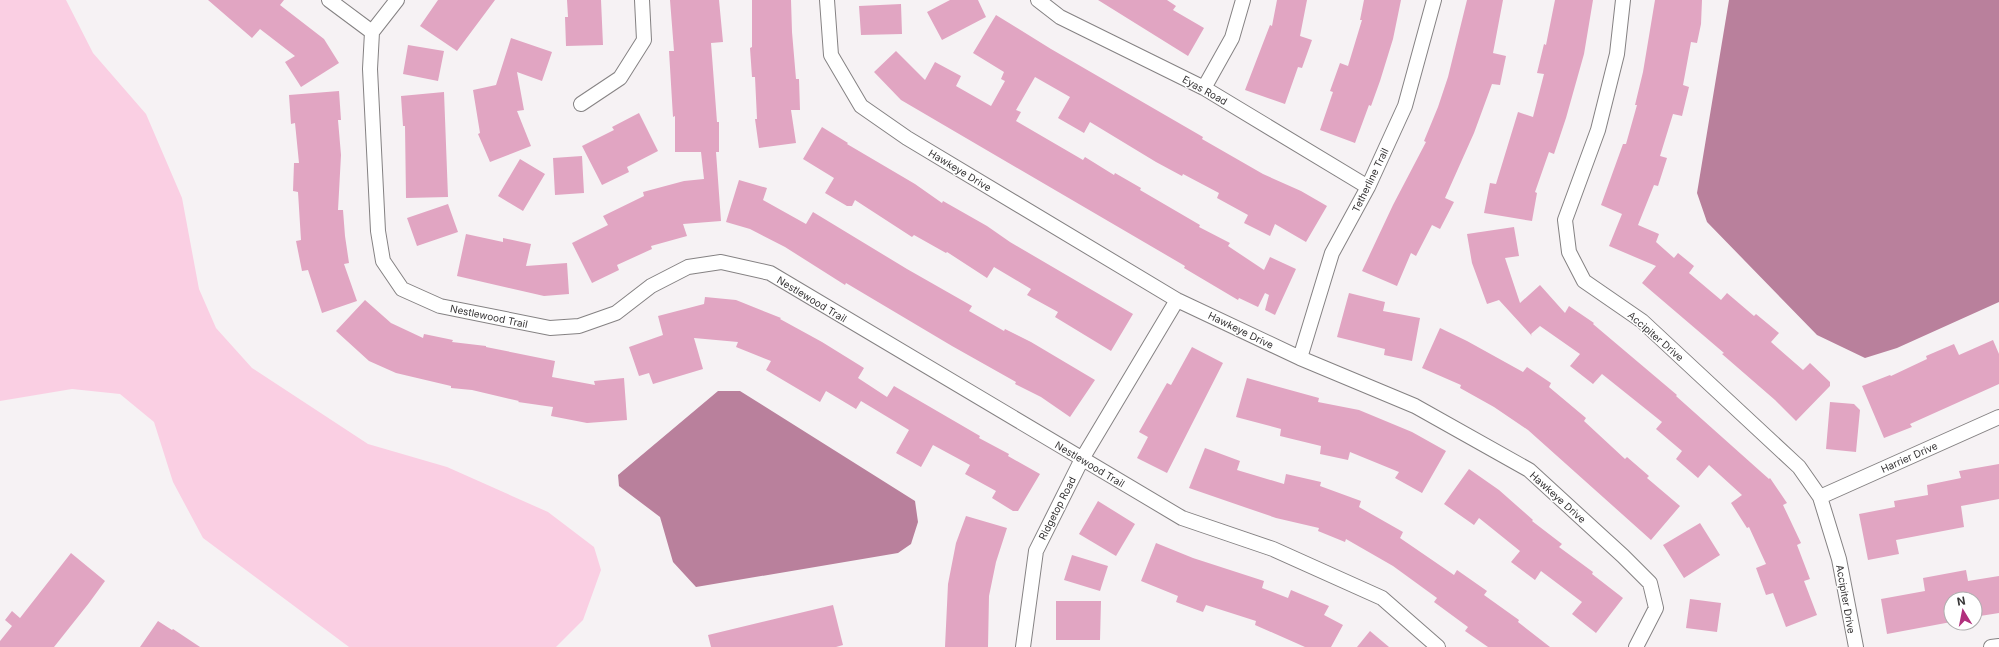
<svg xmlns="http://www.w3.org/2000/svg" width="1999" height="647" font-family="Inter,sans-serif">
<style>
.green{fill:#facfe3}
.water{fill:#b9809c}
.building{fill:#e1a5c2}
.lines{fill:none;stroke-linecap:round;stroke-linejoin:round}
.street-casing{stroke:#858283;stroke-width:16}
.street{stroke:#fff;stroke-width:14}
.labels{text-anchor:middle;stroke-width:3;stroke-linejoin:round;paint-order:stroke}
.street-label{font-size:10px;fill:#373536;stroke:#fff}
</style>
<rect width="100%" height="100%" fill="#f6f2f4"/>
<path class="green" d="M0 0H66L93 53 146 114 182 198 199 289 216 328 252 368 368 444 447 467 548 512 594 547 601 570 583 620 556 647H349L203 538 173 482 154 422 120 394 72 389 0 401Z"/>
<path class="water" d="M1729 0H1999V302L1897 348 1865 358 1817 335 1707 222 1697 193Z
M718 391H740L915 501 918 522 911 544 898 553 696 587 673 562 660 517 619 486 618 475Z"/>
<path class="building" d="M208 0H284L280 5 324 39 339 63 301 87 285 62 295 56 260 29 252 38Z
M438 0H495L457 51 420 26Z
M567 0H601L603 45 566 46 565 17H568Z
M670 0H719L723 42 711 43 717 122H719V152H716L721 221 683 224 687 236 651 246 652 249 617 265 619 270 592 283 572 243 608 225 603 216 644 196 643 192 684 181 704 179 701 152H675V116L673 117 669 51H674Z
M752 0H791L792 32 796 79H799L800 110H791L796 143 759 148 755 119H757L755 77H752L750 48 752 47Z
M950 0H978L986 17 942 40 927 12Z
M1098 0H1167L1176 6 1173 10 1204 28 1188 56Z
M1277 0H1307L1300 36 1312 40 1302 68 1298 67 1285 104 1245 90 1270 25 1272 26Z
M1364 0H1401L1393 39 1380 81 1371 106 1369 105 1355 143 1320 130 1333 92 1330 91 1340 63 1348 66 1362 20H1360Z
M1467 0H1503L1493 53 1506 56 1500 85 1492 84 1474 133 1445 198 1454 202 1440 229 1432 225 1416 256 1411 253 1397 286 1362 271 1393 205 1426 142 1424 141 1438 107 1448 77Z
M1555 0H1593L1584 54 1566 118 1554 154 1549 152 1535 192 1537 193 1532 221 1484 213 1490 183 1496 184 1518 112 1533 117 1544 74 1537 73 1544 44 1546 45Z
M1655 0H1702L1701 24 1697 43 1691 42 1683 85 1689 87 1682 116 1673 114 1660 156 1667 158 1658 186 1654 185 1638 225 1659 234 1656 242 1674 258 1678 253 1694 266 1689 273 1721 300 1727 293 1754 316 1756 314 1779 333 1771 342 1803 370 1810 363 1830 382V386L1796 421 1775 400 1722 354 1724 353 1642 283 1656 266 1609 246 1622 214 1601 205 1623 144H1626L1637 105H1635L1643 72Z
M901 4 902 34 861 35 859 6Z
M996 15 1051 49 1203 137 1202 139 1263 174 1301 191 1327 206 1306 242 1275 224 1270 236 1244 223 1248 215 1217 198 1219 193 1183 174 1182 176 1156 162 1090 122 1084 133 1058 118 1070 97 1035 77 1016 110 1021 112 1016 121 1083 160 1085 157 1114 175 1115 173 1141 188 1140 190 1200 225 1199 227 1230 243 1228 246 1264 270 1270 257 1296 269 1275 315 1265 310 1269 295 1265 293 1258 307 1239 298 1238 300 1184 268 1185 266 901 100 874 72 896 51 925 80 935 62 961 76 956 86 991 106 1005 81 1001 79 1004 72 973 53Z
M511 38 552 52 542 81 517 72 524 110 517 111 531 146 490 162 478 134 480 133 473 90 496 85Z
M408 45 444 51 438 81 403 74Z
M339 91 341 120H338L341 155 338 210H343L345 236 349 263 344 264 357 301 322 313 308 270 302 271 296 241 301 240 298 192 293 191 294 163H299L295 123 291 124 289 95Z
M444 92 448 197 406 198 405 126H403L401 96Z
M639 113 658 151 627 167 629 172 602 185 582 146 614 130 612 127Z
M822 127 848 143 847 144 915 184 942 203 943 201 987 226 1010 242 1133 314 1111 351 1055 317 1058 312 1027 295 1031 289 994 267 987 278 947 252 946 253 914 235 912 237 855 200 852 206H847L825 193 834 178 803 159Z
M582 156 584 193 555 195 553 158Z
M520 159 545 174 523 211 498 196Z
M739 180 767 188 763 200 806 224 813 212 907 269 972 306 969 311 1004 331 1005 329 1031 342 1095 380 1070 417 1041 397 1015 384 1016 382 952 346 846 283 845 285 785 247 750 229 726 222Z
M448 204 458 232 417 246 407 218Z
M1514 227 1519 256 1505 258 1520 303 1540 285 1565 313 1569 306 1594 323 1593 324 1677 395 1676 396 1769 479 1770 478 1787 503 1783 505 1801 543 1797 545 1810 579 1804 581 1817 615 1786 627 1773 593 1766 595 1756 568 1766 564 1749 527 1747 528 1731 503 1742 495 1709 465 1698 478 1676 459 1682 451 1656 429 1662 422 1602 374 1593 384 1570 366 1580 354 1540 326 1531 334 1532 336 1499 300 1487 304 1472 263 1467 234Z
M466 234 503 242V238L531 244 526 266 567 263 569 294 544 296 457 276Z
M1349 293 1385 302 1383 311 1420 318 1412 361 1384 355 1385 349 1337 337Z
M705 297 736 300 781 318 780 319 822 342 864 368 858 378 887 397 894 386 980 436 979 438 1009 454 1008 456 1040 474 1018 511H1013L992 498 996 491 965 474 970 465 933 445 921 467 896 453 909 430 861 401 856 409 826 391 820 402 766 370 771 361 736 347 738 342 694 338 703 369 653 384 649 373 639 376 629 347 663 335 658 316 704 304Z
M365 300 391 323 423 338 424 334 453 340 452 342 486 346V347L555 361 552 377 595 385 594 381 624 378 627 420 587 423 551 416 553 407 518 402 519 401 472 390 451 388V386L396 373 369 361 336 331Z
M1440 328 1467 341 1523 372 1527 367 1551 383 1549 387 1586 418 1584 421 1625 459 1627 457 1649 476 1647 478 1680 506 1651 540 1528 430 1494 407 1460 388 1461 385 1422 368Z
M1993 340 1999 354V384L1910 424 1912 427 1884 438 1862 386 1890 375 1891 376 1927 359 1926 356 1954 344 1959 355Z
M1192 347 1223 363 1167 473 1137 458 1148 437 1139 432 1167 383 1171 385Z
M1247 378 1319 398 1318 402 1359 410 1412 432 1446 451 1422 493 1395 478 1399 472 1350 452 1348 460 1320 454 1321 446 1280 436 1281 429 1236 417Z
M1830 402 1854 404 1860 410 1856 452 1826 449Z
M1205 448 1240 461 1237 470 1284 484 1286 474 1321 482 1320 486 1361 501 1359 507 1403 532 1400 538 1454 575 1457 570 1487 591 1484 595 1519 620 1518 622 1550 647H1488L1465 631 1468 627 1434 602 1437 598 1393 566 1346 539 1345 542 1318 531 1319 528 1276 518 1189 488Z
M1999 464V499L1961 506 1964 527 1896 540 1899 554 1868 560 1859 514 1895 507 1894 501 1928 495 1927 485 1961 478 1959 471Z
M1469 469 1499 490 1533 520 1532 521 1562 544 1559 547 1593 572 1592 574 1623 598 1596 633 1572 614 1582 602 1541 571 1535 580 1511 562 1520 551 1479 518 1474 525 1444 504Z
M1098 501 1135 524 1116 556 1079 534Z
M966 516 1007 528 996 562 989 596 988 647H945L948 584 956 543Z
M1700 523 1720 555 1684 578 1663 545Z
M1156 543 1193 558 1264 581 1262 588 1288 598 1291 590 1329 606 1324 615 1343 625 1331 647H1305L1255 625 1256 621 1206 605 1203 612 1176 602 1178 596 1141 581Z
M71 553 105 581 89 603 54 647H0V641L12 626 5 620 12 611 20 618Z
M1072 555 1108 566 1100 591 1064 580Z
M1966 570 1968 581 1999 576V613L1980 616 1977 599H1951V622L1887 634 1881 599 1925 591 1923 578Z
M1690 599 1721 603 1717 632 1686 628Z
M1056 601H1101L1100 640H1056Z
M833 605 843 645 836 647H711L708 635Z
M158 621 172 630 173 629 200 647H140Z
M1370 631 1389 647H1357Z"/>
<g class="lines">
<g class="street-casing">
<path id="street" d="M329 0 372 32
M397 0 372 32 370 69 378 231 383 261 402 289 440 306 550 328 579 326 616 313 651 286 688 267 721 262 770 273 1182 518 1273 549 1382 598 1438 647
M827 0 831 55 861 106 907 138 1177 300 1300 358 1415 406 1529 470 1623 556 1650 583 1656 608 1636 647
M1038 0 1060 17 1204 88 1368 187
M1623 0 1617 54 1598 130 1565 220 1569 252 1584 281 1642 321 1799 467 1820 497 1839 559 1856 647
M1204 88 1232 38 1243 0
M581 104 620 78 644 40 642 0
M1300 358 1332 253 1368 187 1405 106 1434 0
M1820 497 1999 417
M1023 647 1036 551 1082 459 1177 300
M1991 647 1999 646"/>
</g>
<use href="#street" class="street"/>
</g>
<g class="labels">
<g class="street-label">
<text transform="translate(1205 90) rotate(29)" y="4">Eyas Road</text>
<text transform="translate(960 170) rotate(31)" y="4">Hawkeye Drive</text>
<text transform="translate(1370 180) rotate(-64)" y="4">Tetherline Trail</text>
<text transform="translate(812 299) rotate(31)" y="4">Nestlewood Trail</text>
<text transform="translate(489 316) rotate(12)" y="4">Nestlewood Trail</text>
<text transform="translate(1241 330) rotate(26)" y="4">Hawkeye Drive</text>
<text transform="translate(1656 336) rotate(41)" y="4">Accipiter Drive</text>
<text transform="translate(1909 457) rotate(-24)" y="4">Harrier Drive</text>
<text transform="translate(1090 464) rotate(31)" y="4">Nestlewood Trail</text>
<text transform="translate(1558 497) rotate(42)" y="4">Hawkeye Drive</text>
<text transform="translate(1057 508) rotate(-63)" y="4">Ridgetop Road</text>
<text transform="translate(1846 599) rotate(80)" y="4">Accipiter Drive</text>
</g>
</g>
<g transform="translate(1963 611) rotate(350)"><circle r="19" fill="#ffffff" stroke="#afaeaf"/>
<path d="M0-3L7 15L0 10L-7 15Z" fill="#b1307d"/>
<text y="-6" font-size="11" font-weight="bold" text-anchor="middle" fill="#373536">N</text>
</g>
</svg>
